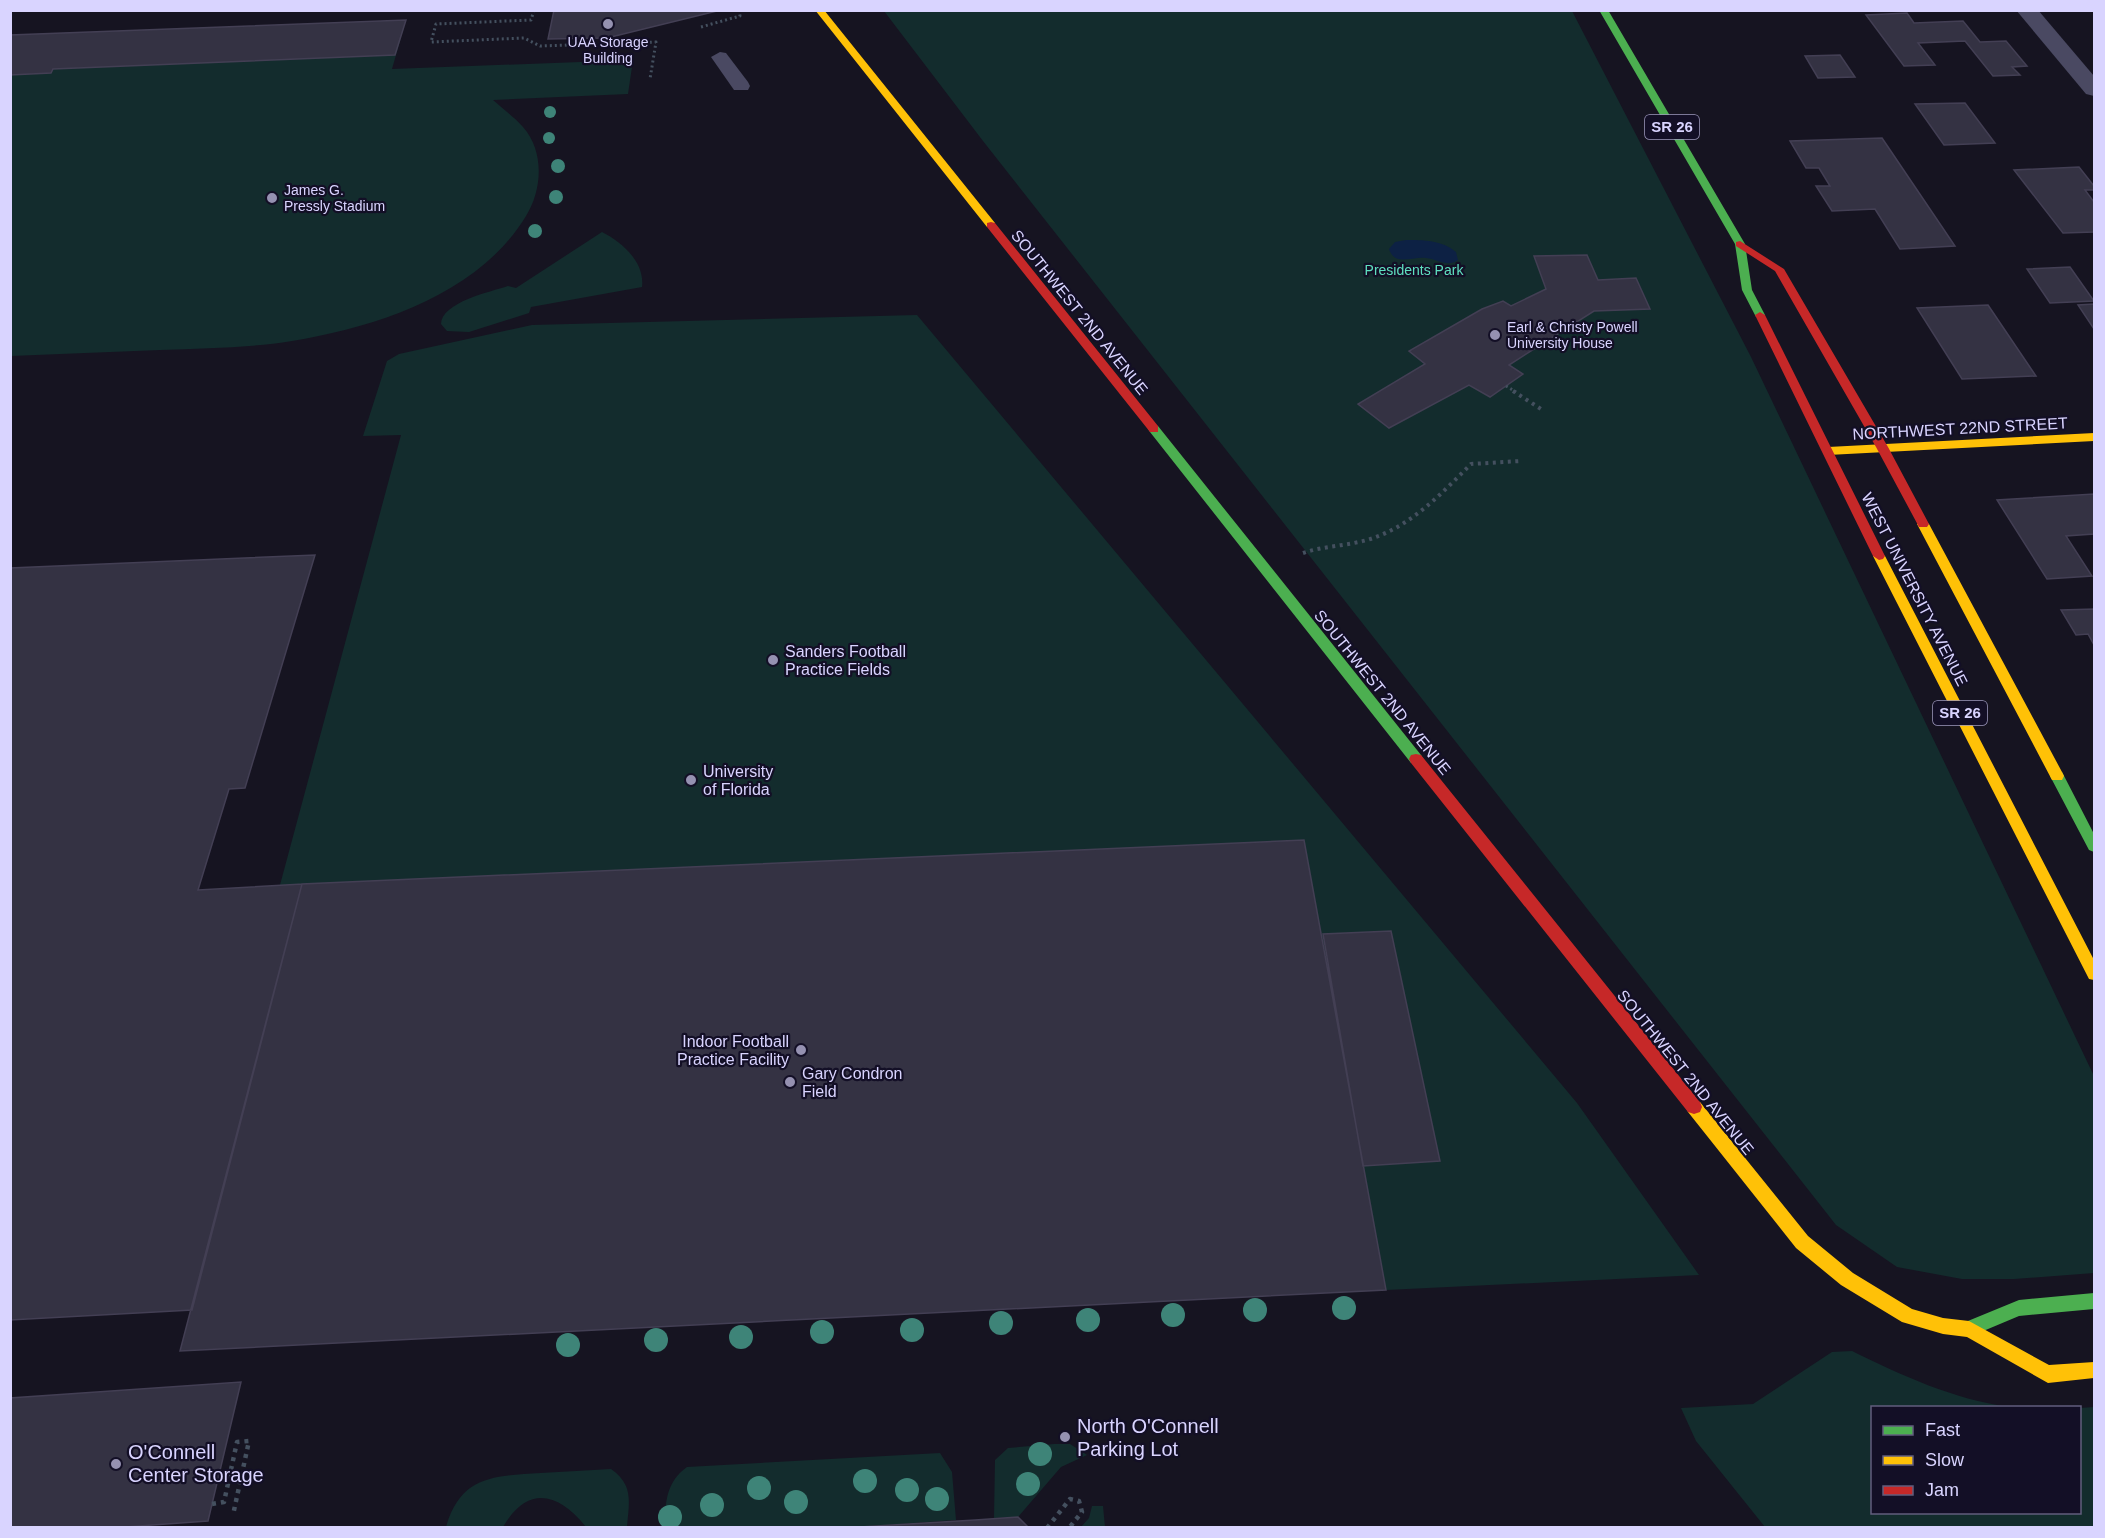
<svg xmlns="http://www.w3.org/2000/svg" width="2105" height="1538" font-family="Helvetica,sans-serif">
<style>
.green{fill:#132c2d}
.water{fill:#0d2144}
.building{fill:#343243;stroke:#433f54;stroke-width:1.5}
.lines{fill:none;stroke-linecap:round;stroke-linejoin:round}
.path-far2{stroke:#44505f;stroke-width:3;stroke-dasharray:2 3;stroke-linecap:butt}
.path-far1{stroke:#44505f;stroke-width:4;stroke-dasharray:3 4.5;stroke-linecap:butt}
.path{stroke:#44505f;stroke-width:4.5;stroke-dasharray:4 5;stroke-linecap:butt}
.lane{fill:#4a4962;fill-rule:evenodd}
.street{fill:#4a4962;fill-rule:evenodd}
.fast{fill:#4caf50;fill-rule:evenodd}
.slow{fill:#ffc107;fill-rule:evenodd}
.jam{fill:#c62828;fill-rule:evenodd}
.tree{fill:#3e8478}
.poi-dot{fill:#9591b1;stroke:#130f26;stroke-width:2}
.labels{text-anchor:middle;stroke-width:4.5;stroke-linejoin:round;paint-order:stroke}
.far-poi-label{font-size:14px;fill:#d9d4ff;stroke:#130f26;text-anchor:start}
.far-park-label{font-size:14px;fill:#5fe0c0;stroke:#130f26}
.shield{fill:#130f26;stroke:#9e99be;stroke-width:1.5}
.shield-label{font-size:15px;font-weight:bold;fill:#d9d4ff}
.street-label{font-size:16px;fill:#d9d4ff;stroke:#130f26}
.poi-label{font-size:16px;fill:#d9d4ff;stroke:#130f26;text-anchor:start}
.near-poi-label{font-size:20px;fill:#d9d4ff;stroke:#130f26;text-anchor:start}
</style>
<rect width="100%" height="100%" fill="#161421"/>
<path class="green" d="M884 11H1572L1751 357 2094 1076V1273L2014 1279H1962L1897 1267 1836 1225 983 141Z
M406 20 392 69 633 60 628 94 493 100C503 109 514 117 523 127 545 152 542 190 526 216 479 294 377 327 292 341 249 348 204 348 160 350 110 352 60 354 11 356V35Z
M602 232C622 242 645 262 642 287L531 307 529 313 469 332 447 331 441 324C442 302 490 292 508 286L516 288Z
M917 315 1577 1103 1699 1275 1386 1290 280 885 401 435 363 436 387 361 399 354 532 325Z
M1852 1351C1903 1376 1953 1399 2009 1407L1872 1408V1512H2080V1408L2094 1407V1527H1765L1696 1441 1681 1408 1753 1404 1832 1352Z
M1054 1444H1070L1087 1455 1061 1467 1018 1517 994 1518 995 1460 1008 1448Z
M940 1453 952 1472 956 1520 843 1528 664 1527C666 1503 665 1483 687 1467Z
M611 1469C634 1485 629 1502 627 1527H586C559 1493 528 1484 503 1527H446C461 1475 495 1476 541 1473 564 1472 588 1470 611 1469Z
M1092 1506H1103L1105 1527H1081L1089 1518Z"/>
<path class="water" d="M1406 240C1423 240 1442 240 1456 252L1458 260C1447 268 1438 259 1426 258 1413 256 1395 267 1389 249L1395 242Z"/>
<path class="building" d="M554 10H721L607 38 548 39Z
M1907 13 1914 23 1963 21 1980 42 2006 41 2027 66 2012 67 2020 75 1993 76 1965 41 1918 43 1935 65 1904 66 1866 15Z
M406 20 395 55 53 69 51 73 10 75V35Z
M1840 55 1855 77 1818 78 1805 56Z
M1965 103 1995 143 1944 145 1915 104Z
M1882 138 1955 246 1900 249 1875 209 1832 211 1816 186H1830L1819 168H1806L1790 141Z
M2079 167 2094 186V190H2085L2094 202V232L2063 233 2014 170Z
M1587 255 1598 280 1636 278 1650 309 1594 311 1509 365 1523 374 1490 397 1469 385 1389 428 1358 404 1425 364 1409 351 1482 309 1503 301 1511 306 1546 289 1534 256Z
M2070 267 2094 301 2050 303 2027 269Z
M2094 304V329L2078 305Z
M1988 305 2036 376 1962 379 1917 308Z
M2094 494V534L2066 536 2092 576 2047 579 1997 500Z
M315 555 245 788 229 789 198 890 302 884 192 1310 10 1320V568Z
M2094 609V645L2088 634 2076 635 2061 610Z
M1304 840 1386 1290 180 1351 302 884Z
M1391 931 1440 1161 1363 1166 1323 934Z
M241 1382 208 1521 111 1528H10V1398Z
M1018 1517 1029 1528H843L975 1520Z"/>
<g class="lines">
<path class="path-far2" d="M534 10 531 20 436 24 431 42 524 38 540 46 656 42 650 79
M701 27 740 16 739 10
M1506 386 1516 392"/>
<path class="path-far1" d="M1513 391 1541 409
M1303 553C1326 545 1353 546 1376 537 1414 523 1443 492 1471 464L1521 461"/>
<path class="path" d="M212 1504 224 1502 237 1442 249 1441 233 1515
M1047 1528 1070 1499 1079 1501 1082 1512 1069 1528"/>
<path class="lane" d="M720 52 726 53 748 82 750 86 748 90H734L711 57Z"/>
<path class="street" d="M2016 10H2038L2094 76V96L2086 94Z"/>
<path class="fast" d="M1599 10H1608L1745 244 1752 290 1765 315 1764 317H1756L1742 290 1735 244Z
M1154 425 1158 426 1421 755 1423 759 1421 763H1411L1150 432 1148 429Z
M2057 771 2062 772 2094 834V852L2089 850 2050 776 2052 772Z
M2094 1293V1309L2019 1316 1969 1337 1963 1335 1960 1329 1963 1323 2019 1300Z"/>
<path class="slow" d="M815 10H824L995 223V227H987Z
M2094 433V441L1828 455 1822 451 1828 447Z
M1923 520 1929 524 2062 772 2064 776 2062 780H2052L1917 524Z
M1879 552 1885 556 2094 960V980L2089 979 1873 556Z
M1694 1100 1700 1102 1808 1236 1853 1273 1912 1309 1943 1318 1969 1321 2049 1365 2094 1362V1378L2048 1383 1967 1337 1943 1334 1902 1322 1841 1285 1796 1248 1688 1112 1686 1107 1688 1102Z"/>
<path class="jam" d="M991 222 995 223 1158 426V432H1150L987 227V223Z
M1740 241 1784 269 1888 447 1929 524 1927 527H1919L1876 447 1775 271 1736 246V242Z
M1760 312 1765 315 1885 556 1883 559 1879 560 1873 556 1755 315Z
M1416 754 1421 755 1700 1102 1702 1107 1700 1112 1694 1114 1688 1112 1411 763 1409 759 1411 755Z"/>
</g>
<g class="tree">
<circle cx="550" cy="112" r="6"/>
<circle cx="549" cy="138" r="6"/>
<circle cx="558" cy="166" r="7"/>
<circle cx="556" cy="197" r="7"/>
<circle cx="535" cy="231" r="7"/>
<circle cx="1344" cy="1308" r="12"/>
<circle cx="1255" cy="1310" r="12"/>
<circle cx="1173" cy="1315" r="12"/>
<circle cx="1088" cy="1320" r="12"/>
<circle cx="1001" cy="1323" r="12"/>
<circle cx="912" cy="1330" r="12"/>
<circle cx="822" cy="1332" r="12"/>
<circle cx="741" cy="1337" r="12"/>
<circle cx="656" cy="1340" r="12"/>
<circle cx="568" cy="1345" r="12"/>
<circle cx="1040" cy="1454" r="12"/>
<circle cx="865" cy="1481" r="12"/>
<circle cx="1028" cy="1484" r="12"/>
<circle cx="759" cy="1488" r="12"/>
<circle cx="907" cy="1490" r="12"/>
<circle cx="937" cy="1499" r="12"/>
<circle cx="796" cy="1502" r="12"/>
<circle cx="712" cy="1505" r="12"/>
<circle cx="670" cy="1517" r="12"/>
</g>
<g class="poi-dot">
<circle cx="608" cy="24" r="6"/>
<circle cx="272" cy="198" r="6"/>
<circle cx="1495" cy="335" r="6"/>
<circle cx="773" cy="660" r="6"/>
<circle cx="691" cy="780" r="6"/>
<circle cx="801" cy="1050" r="6"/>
<circle cx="790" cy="1082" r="6"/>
<circle cx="1065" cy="1437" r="6"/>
<circle cx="116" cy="1464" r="6"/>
</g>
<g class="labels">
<g class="far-poi-label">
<text x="608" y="47" text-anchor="middle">UAA Storage<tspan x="608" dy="16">Building</tspan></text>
<text x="284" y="195">James G.<tspan x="284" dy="16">Pressly Stadium</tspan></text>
<text x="1507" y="332">Earl &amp; Christy Powell<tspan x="1507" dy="16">University House</tspan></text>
</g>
<g class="far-park-label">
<text x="1414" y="275">Presidents Park</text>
</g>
<g class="shield">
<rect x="1645" y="115" width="54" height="24" rx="4.5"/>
<rect x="1933" y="701" width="54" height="24" rx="4.5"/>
</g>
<g class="shield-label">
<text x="1672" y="132">SR 26</text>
<text x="1960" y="718">SR 26</text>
</g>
<g class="street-label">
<text transform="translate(1080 312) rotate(51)" y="6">SOUTHWEST 2ND AVENUE</text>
<text transform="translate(1960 428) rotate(-3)" y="6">NORTHWEST 22ND STREET</text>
<text transform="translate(1915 589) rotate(63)" y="6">WEST UNIVERSITY AVENUE</text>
<text transform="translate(1383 692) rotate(51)" y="6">SOUTHWEST 2ND AVENUE</text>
<text transform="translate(1686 1072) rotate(51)" y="6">SOUTHWEST 2ND AVENUE</text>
</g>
<g class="poi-label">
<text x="785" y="657">Sanders Football<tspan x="785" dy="18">Practice Fields</tspan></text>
<text x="703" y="777">University<tspan x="703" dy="18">of Florida</tspan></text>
<text x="789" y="1047" text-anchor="end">Indoor Football<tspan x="789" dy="18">Practice Facility</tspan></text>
<text x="802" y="1079">Gary Condron<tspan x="802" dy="18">Field</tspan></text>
</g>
<g class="near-poi-label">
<text x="1077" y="1433">North O'Connell<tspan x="1077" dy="23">Parking Lot</tspan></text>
<text x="128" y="1459">O'Connell<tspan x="128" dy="23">Center Storage</tspan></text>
</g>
</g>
<rect width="2105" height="1538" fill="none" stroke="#d9d4ff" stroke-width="24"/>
<rect x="1871" y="1406" width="210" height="108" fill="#130f26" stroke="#625e7d" stroke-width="1.5"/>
<rect x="1883" y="1426" width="30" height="9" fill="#4caf50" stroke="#625e7d" stroke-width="1.5"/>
<text x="1925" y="1436" font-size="18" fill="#d9d4ff">Fast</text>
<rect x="1883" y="1456" width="30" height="9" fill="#ffc107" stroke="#625e7d" stroke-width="1.5"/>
<text x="1925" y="1466" font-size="18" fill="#d9d4ff">Slow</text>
<rect x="1883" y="1486" width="30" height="9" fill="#c62828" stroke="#625e7d" stroke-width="1.5"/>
<text x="1925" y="1496" font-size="18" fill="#d9d4ff">Jam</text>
</svg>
